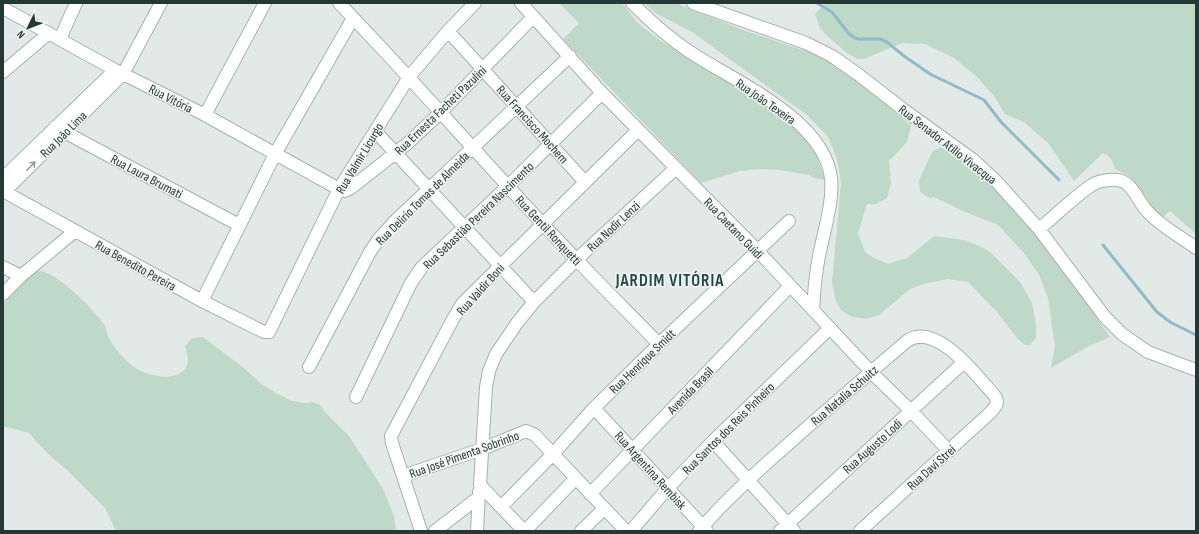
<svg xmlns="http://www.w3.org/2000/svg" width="1199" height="534" font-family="'Sofia Sans Condensed',sans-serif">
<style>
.green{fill:#bed9c7}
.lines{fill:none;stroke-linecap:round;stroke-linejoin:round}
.stream{stroke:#91bbc9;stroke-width:3}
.minor-casing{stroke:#a5b1ae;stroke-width:14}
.minor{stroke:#fff;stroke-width:12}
.oneway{stroke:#929c9a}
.labels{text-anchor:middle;stroke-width:3;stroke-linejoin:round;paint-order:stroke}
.street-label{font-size:13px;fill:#243935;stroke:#f2f7f5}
.district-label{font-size:17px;font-weight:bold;letter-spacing:1px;fill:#234943;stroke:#f2f7f5}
</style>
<rect width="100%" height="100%" fill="#e2eae7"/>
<path class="green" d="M559 3H622L635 20 645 29 664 43 780 111 805 136 817 156 825 180 813 178 809 175 780 170 760 169 740 171 701 183 563 39 579 23Z
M644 3H676L746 31 815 54 853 76 911 126 907 142 889 161 891 183 887 198 876 204H867L858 233 865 252 874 258 888 264 907 258 934 236 964 240 979 246 989 251 1020 282 1032 303 1036 324V338L1030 345H1025L1018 339 996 311 968 282 948 279 927 283 910 289 879 315 867 319 852 317 841 310 836 301 832 283 841 182 837 159 828 137 807 115 692 32 657 14Z
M826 3H1196V234L1170 211 1163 217 1158 218 1133 181 1129 176 1115 169C1113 162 1111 156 1103 153L1074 181 1049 144 1024 122 1005 114 994 96 976 76 954 58 925 44 902 43 864 59H857L847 53 826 35 820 28 815 14Z
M941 147 955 155 1000 192 1026 220 1083 298 1110 337 1087 347 1051 368 1055 346 1048 298 1039 275 1024 253 998 225 965 212 934 197 930 198 920 192 919 180 932 152Z
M35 271C39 271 43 271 47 273 67 283 92 307 105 326 107 330 107 336 110 340 114 348 129 364 137 369 150 377 185 384 188 361 189 357 186 351 185 346L192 338 203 337 245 369 260 383 276 393 292 401 306 403 312 402 319 404 325 412 349 436 383 489 394 516 396 531H116L105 508 68 471 46 452 29 433 3 426V304Z"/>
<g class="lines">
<path class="stream" d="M817 3 832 12 849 34 855 38 859 39H880L887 42 904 56 930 74 984 100 1001 122 1059 180
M1103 245 1157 312 1170 322 1196 335"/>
<g class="minor-casing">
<path id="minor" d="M339 3C420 87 496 176 577 260 604 289 632 316 659 344
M521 3 602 93 757 250 871 372 911 411 949 451
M632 3C650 21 669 38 690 52 734 81 824 119 831 178 834 202 822 237 818 262 815 277 814 294 813 310
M693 3 806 43 832 56 859 75 904 110 972 159 996 181 1039 229 1105 317 1122 334 1148 352 1196 370
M3 8 115 70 205 115 339 189 345 191 351 188 408 143 441 112 533 17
M448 31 585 182
M60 39 76 3
M3 72 49 33
M205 115 265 3
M55 127 239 225
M375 131 534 302
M3 178 115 70
M3 191 202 301 264 332H269L339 189 409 77 448 31 475 3
M3 193 123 74 161 3
M1039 229C1056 215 1074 197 1092 185 1100 180 1118 177 1127 184 1136 191 1140 205 1149 213 1162 227 1181 237 1196 248
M3 267 21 276
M3 294 21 276 75 231
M202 301 275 154 353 18
M309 367 370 252 378 240 396 220 570 56
M356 397 411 283 422 267 508 186 602 93
M594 408 707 531
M713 441 794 531
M403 476 482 449 526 431 535 435 626 531
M590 494 790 286
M501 507 553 454 594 408 659 344 789 221
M421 531 392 443 391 436 453 319 462 304 471 295 638 130
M435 531 479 497
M477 531 479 492
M524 531 480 485 486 387 489 371 496 354 517 323 534 302 576 260 676 168
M525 531 576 478
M581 531 604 509
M631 531 667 489 713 441 830 328
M699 531C725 500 755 473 785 447 825 411 866 376 907 341 936 321 977 376 994 395 1000 402 996 406 991 412L860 531
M780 531 964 362"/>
</g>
<use href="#minor" class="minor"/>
</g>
<defs><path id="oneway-shaft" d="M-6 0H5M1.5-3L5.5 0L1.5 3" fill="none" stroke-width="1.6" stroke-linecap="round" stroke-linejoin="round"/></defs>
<use class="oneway" href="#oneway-shaft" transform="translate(31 166) rotate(-45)"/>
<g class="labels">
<g class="street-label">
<text transform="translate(171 98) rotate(27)" y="5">Rua Vitória</text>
<text transform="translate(766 101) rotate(35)" y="5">Rua João Texeira</text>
<text transform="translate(440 110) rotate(-44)" y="5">Rua Ernesta Facheti Pazulini</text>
<text transform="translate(533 124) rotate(48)" y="5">Rua Francisco Mochem</text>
<text transform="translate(63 134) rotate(-45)" y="5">Rua João Lima</text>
<text transform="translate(948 144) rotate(38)" y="5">Rua Senador Atilio Vivacqua</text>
<text transform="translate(359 158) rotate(-59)" y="5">Rua Valmir Licurgo</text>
<text transform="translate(147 176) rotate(28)" y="5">Rua Laura Brumati</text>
<text transform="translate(422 198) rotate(-45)" y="5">Rua Delirio Tomas de Almeida</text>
<text transform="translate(478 215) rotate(-44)" y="5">Rua Sebastião Pereira Nascimento</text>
<text transform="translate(613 226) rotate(-43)" y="5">Rua Nodir Lenzi</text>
<text transform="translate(734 228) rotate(46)" y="5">Rua Caetano Guidi</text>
<text transform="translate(549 230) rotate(47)" y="5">Rua Gentil Ronquetti</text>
<text transform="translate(136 265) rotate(29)" y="5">Rua Benedito Pereira</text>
<text transform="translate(480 289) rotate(-48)" y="5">Rua Valdir Boni</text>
<text transform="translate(642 361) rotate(-44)" y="5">Rua Henrique Smidt</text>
<text transform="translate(690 390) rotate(-46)" y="5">Avenida Brasil</text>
<text transform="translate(844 395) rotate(-41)" y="5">Rua Natalia Schuitz</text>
<text transform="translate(728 428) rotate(-45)" y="5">Rua Santos dos Reis Pinheiro</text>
<text transform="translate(872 446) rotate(-42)" y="5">Rua Augusto Lodi</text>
<text transform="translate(464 454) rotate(-20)" y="5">Rua José Pimenta Sobrinho</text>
<text transform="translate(931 467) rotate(-42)" y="5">Rua Davi Strei</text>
<text transform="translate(651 470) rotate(48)" y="5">Rua Argentina Rembisk</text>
</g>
<g class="district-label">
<text x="670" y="286">JARDIM VITÓRIA</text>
</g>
</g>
<rect width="1199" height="534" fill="none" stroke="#243935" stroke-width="8"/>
<g transform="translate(28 28) rotate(227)" stroke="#f2f7f5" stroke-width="3" paint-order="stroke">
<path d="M0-3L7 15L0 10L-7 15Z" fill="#243935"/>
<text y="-6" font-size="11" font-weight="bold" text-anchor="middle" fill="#243935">N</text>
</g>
</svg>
